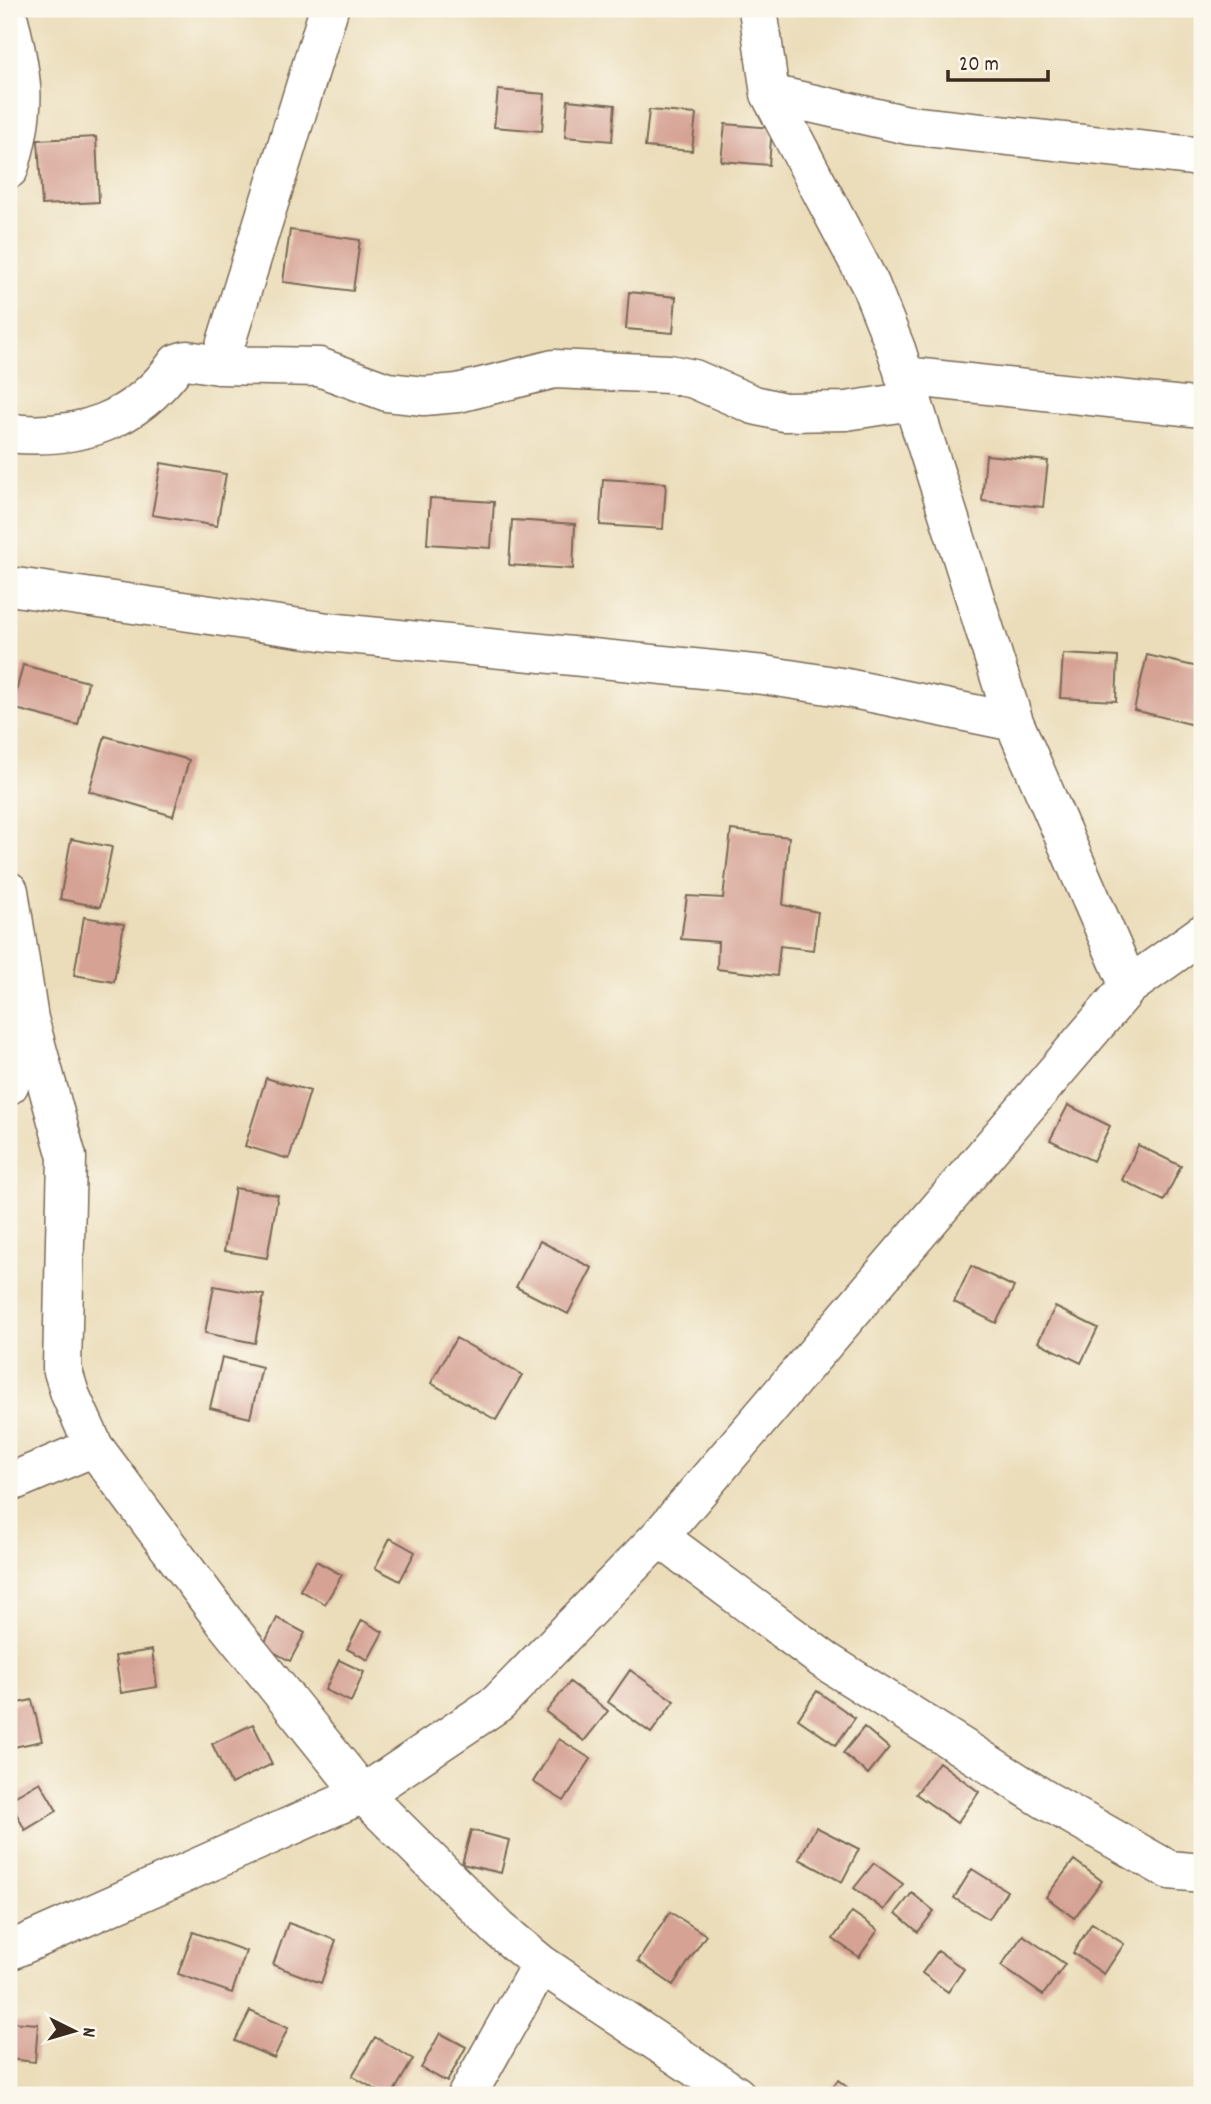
<svg xmlns="http://www.w3.org/2000/svg" width="1211" height="2104" font-family="Dekko,sans-serif">
<style>
.building{fill:#d5a294}
.lines{fill:none;stroke-linecap:round;stroke-linejoin:round}
.minor-casing{stroke:#796955;stroke-width:41}
.minor{stroke:#fff;stroke-width:38}
</style>
<rect width="100%" height="100%" fill="#fbf7ec"/>
<filter id="ink" filterUnits="userSpaceOnUse"><feTurbulence type="fractalNoise" baseFrequency=".0143" numOctaves="2"/><feDisplacementMap in="SourceGraphic" scale="14" xChannelSelector="R" yChannelSelector="G"/><feConvolveMatrix kernelMatrix="1 2 1 2 8 2 1 2 1" color-interpolation-filters="sRGB"/></filter>
<filter id="wash" filterUnits="userSpaceOnUse"><feTurbulence type="fractalNoise" baseFrequency=".00686" numOctaves="4" result="noise"/><feDisplacementMap in="SourceGraphic" scale="28" xChannelSelector="R" yChannelSelector="G"/><feGaussianBlur stdDeviation="1.57" result="paint"/><feColorMatrix in="noise" values="0 0 0 0 0 0 0 0 0 0 0 0 0 0 0 0 0 1.4 0 .05"/><feComposite in="paint" operator="in"/></filter>
<g filter="url(#wash)">
<rect width="100%" height="100%" fill="#ebddba"/>
<g id="blocks">
<path class="building" d="M498 90 545 94 542 131 494 127Z
M568 100 615 105 612 141 565 137Z
M649 110 696 114 692 151 645 147Z
M725 124 772 128 769 165 721 161Z
M96 137 99 202 42 205 38 140Z
M290 230 360 240 353 291 283 282Z
M629 292 676 297 673 333 626 329Z
M986 455 1048 461 1043 507 982 501Z
M161 463 226 474 217 526 152 515Z
M603 479 666 483 663 529 600 525Z
M430 498 494 502 491 548 427 544Z
M512 520 575 524 573 569 509 565Z
M1063 654 1118 657 1116 701 1060 698Z
M1147 655 1202 668V727L1134 710Z
M23 665 88 682 78 725 12 708Z
M105 736 189 760 173 816 89 791Z
M731 830 789 837 783 905 818 912 813 950 780 946 777 976 717 969 718 942 681 939 687 896 723 898Z
M71 839 112 847 100 907 60 899Z
M84 917 124 924 114 982 74 975Z
M266 1078 310 1091 289 1159 245 1146Z
M1068 1105 1110 1126 1093 1161 1050 1140Z
M1138 1145 1181 1166 1164 1201 1122 1180Z
M235 1188 278 1195 267 1258 224 1251Z
M540 1241 592 1268 568 1314 516 1287Z
M971 1266 1014 1287 996 1323 954 1302Z
M214 1286 264 1295 255 1343 205 1333Z
M1055 1307 1098 1328 1081 1363 1038 1342Z
M456 1338 522 1375 496 1420 431 1383Z
M222 1357 262 1367 250 1418 210 1408Z
M390 1538 415 1552 400 1581 375 1568Z
M316 1561 342 1575 325 1604 300 1590Z
M277 1618 305 1633 290 1661 263 1646Z
M362 1620 383 1632 368 1660 347 1649Z
M152 1650 157 1687 121 1693 115 1656Z
M339 1660 364 1672 351 1702 325 1690Z
M630 1670 674 1701 651 1733 608 1702Z
M570 1682 608 1711 584 1741 546 1712Z
M817 1691 855 1718 836 1745 798 1719Z
M32 1700 42 1741 9 1748V1705Z
M253 1724 272 1764 231 1784 212 1744Z
M864 1727 889 1748 868 1774 843 1753Z
M559 1739 591 1759 564 1801 533 1782Z
M939 1762 979 1792 957 1823 916 1794Z
M40 1782 57 1811 25 1830 9 1800Z
M816 1827 859 1849 842 1882 799 1859Z
M471 1830 509 1840 501 1873 462 1864Z
M1074 1860 1102 1881 1074 1918 1046 1897Z
M874 1863 903 1884 884 1910 854 1888Z
M972 1869 1007 1891 989 1919 954 1898Z
M912 1893 934 1911 918 1932 896 1913Z
M670 1912 706 1935 673 1985 638 1961Z
M852 1912 878 1930 859 1957 833 1939Z
M288 1923 336 1940 321 1983 273 1965Z
M1092 1923 1124 1944 1104 1974 1073 1953Z
M193 1932 246 1951 232 1993 178 1974Z
M1023 1935 1065 1964 1043 1995 1001 1966Z
M938 1951 964 1969 948 1992 922 1973Z
M250 2011 288 2028 274 2058 235 2041Z
M9 2022 38 2024 35 2062 9 2059Z
M440 2033 466 2047 447 2082 421 2068Z
M375 2037 413 2059 392 2095H385L352 2076Z
M838 2080 857 2095H826Z"/>
</g>
</g>
<g filter="url(#ink)">
<use href="#blocks" fill-opacity="0" stroke="#796955" stroke-width="2"/>
<g class="lines">
<g class="minor-casing">
<path id="minor" d="M758 9 770 94 870 284 896 349 1014 722 1129 986
M9 20C24 81 27 108 9 169
M770 94 908 125 1202 157
M219 365 329 9
M904 376 1202 408
M9 433C79 440 135 422 177 363L187 360 219 365 319 367 387 392 424 396 458 393 554 369 669 374 694 379 754 405 784 412 846 411 912 401
M9 586 328 632 764 675 847 688 1014 722
M9 891 29 1019 67 1157 62 1368 70 1394 94 1447 224 1621 363 1794 499 1929 541 1964 736 2095
M9 1085 33 1033
M9 1483 94 1447
M659 1537 824 1660 1044 1799 1169 1870 1202 1873
M9 1951 363 1794 498 1703 659 1537 1129 986 1202 934
M467 2095 541 1964"/>
</g>
<use href="#minor" class="minor"/>
</g>
</g>
<rect width="1211" height="2104" fill="none" stroke="#fbf7ec" stroke-width="35"/>
<g transform="translate(74 2031) rotate(95)" stroke="#fbf7ec" stroke-width="5" paint-order="stroke">
<path d="M0-5L12 26L0 18L-12 26Z" fill="#3b2a1e"/>
<text y="-10" font-size="19" font-weight="bold" text-anchor="middle" fill="#3b2a1e">N</text>
</g>
<path d="M948 70v10h100v-10" fill="none" stroke="#3b2a1e" stroke-width="3.5"/>
<text x="959" y="70" font-size="21" fill="#3b2a1e" stroke="#fbf7ec" stroke-width="5" paint-order="stroke">20 m</text>
</svg>
